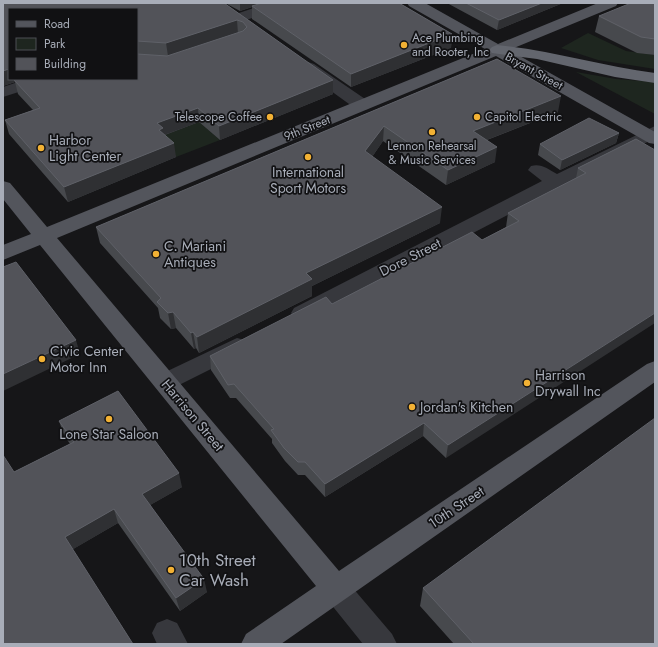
<svg xmlns="http://www.w3.org/2000/svg" width="658" height="647" font-family="Jost,sans-serif">
<style>
.green{fill:#1e261f}
.lines{fill:none;stroke-linecap:round;stroke-linejoin:round}
.minor{fill:#37383d;fill-rule:evenodd}
.major{fill:#53555c;fill-rule:evenodd}
.highway{fill:#63666e;fill-rule:evenodd}
.wall{fill:#47494d;fill-rule:evenodd}
.shaded-wall{fill:#2f3033}
.building{fill:#525359;stroke:#5f6168}
.poi-dot{fill:#f2b134;stroke:#111113;stroke-width:1.5}
.labels{text-anchor:middle;stroke-width:3.5;stroke-linejoin:round;paint-order:stroke}
.far-poi-label{font-size:12px;fill:#a8adb8;stroke:#111113;text-anchor:start}
.far-street-label{font-size:12px;fill:#a8adb8;stroke:#111113}
.poi-label{font-size:14px;fill:#a8adb8;stroke:#111113;text-anchor:start}
.street-label{font-size:14px;fill:#a8adb8;stroke:#111113}
.near-poi-label{font-size:17px;fill:#a8adb8;stroke:#111113;text-anchor:start}
</style>
<rect width="100%" height="100%" fill="#161618"/>
<path class="green" d="M588 33 626 51 655 55V69L598 60 561 48Z
M576 72 616 79 655 82V114Z
M199 122 220 140 176 157 159 137Z"/>
<g class="lines">
<path class="minor" d="M269 3H290L288 6 243 21H233L231 18 233 15Z
M308 62 314 64 368 101 370 105 368 109 362 110 356 109 302 70 300 67 302 64Z
M27 79H52L50 82 3 97V87Z
M655 126V138L310 318 302 321 294 318 291 313 294 308 542 181 528 170 531 166C541 163 548 169 557 174Z
M237 338 245 340 248 346 245 352 173 388 165 391 157 388 153 382 157 376Z
M336 576 346 580 392 634 397 644H363L326 598 322 589 326 580Z
M167 619 177 623 188 644H157L152 633 157 623Z"/>
<path class="major" d="M407 3H425L498 44 598 3H618L616 6 509 50 655 132V144L649 143 496 56 57 238 339 571 647 364 655 361V382L281 644H241L246 634 316 586 40 245 3 260V245L31 234 3 199V181L10 183 47 227 485 49 409 6Z"/>
<path class="highway" d="M497 45C551 50 602 66 655 73V83L615 77 537 59 492 53 489 50 492 47Z"/>
</g>
<path class="wall" d="M224 3 333 80V94L220 140 199 122 165 135 176 157 68 202 9 134 5 120 33 110 18 94 15 82 3 86V4ZM9 9H137V79H9Z
M225 3H399L452 34 451 48 351 87 252 19V7L240 11Z
M447 3H563L497 30Z
M655 3V55L637 53 595 32 599 16Z
M497 59 558 112 487 140 495 162 446 185 383 141 372 157 440 223 312 286V296L199 353 196 348 194 349 176 328 171 329 160 318 158 308 100 243 96 227Z
M619 133 616 143 560 170 538 155 540 144Z
M636 139 446 458 423 436 325 497 305 475H298L285 461 272 443V439L236 398H230L211 370 210 356 482 240 506 227 508 213 576 178 578 168Z
M59 421 182 487 150 505 207 592 180 611 118 523 73 549 14 472 70 444 64 435Z
M423 588 655 644H454L420 606Z"/>
<path class="shaded-wall" d="M240 3H264L252 6V7L240 11Z
M542 3H563L497 30 499 20Z
M237 20 238 34 168 56 166 43Z
M452 34 451 48 351 87V74Z
M9 69V79H22L14 80 15 82 3 86V71Z
M333 80V94L220 140 219 126Z
M561 96 558 112 471 146 473 131Z
M198 108 199 122 164 135 161 144 157 123Z
M384 126 383 141 365 167V151Z
M619 133 616 143 560 170 562 160Z
M174 143 176 157 68 202 64 187Z
M497 147 495 162 446 185 448 170Z
M442 207 440 223 312 286V296L199 353 197 337 306 273Z
M173 312 176 328 171 329 168 313Z
M655 313V323L446 458 448 445Z
M193 332 196 348 194 349 191 333Z
M76 340 80 354 3 391V374Z
M424 423 423 436 325 497V484Z
M179 473 182 487 145 508 142 494Z
M114 509 118 523 70 551 65 537Z
M204 579 207 592 180 611 176 598Z"/>
<path class="building" d="M6 3H224L333 80 219 126 198 108 157 123 163 128 159 130 174 143 64 187 5 120 40 108 14 80 18 79H137V54L167 56 243 31 247 27 243 22 237 20 166 43 137 41V9H9V69L3 71V4Z
M262 3H399L452 34 351 74 252 6Z
M466 3H542L499 20Z
M631 3H655V39L641 37 599 16Z
M497 59 561 96 473 131 497 147 448 170 384 126 365 151 442 207 306 273 312 279 197 337 193 332 191 333 173 312 168 313 157 302 161 298 96 227Z
M589 118 619 133 562 160 540 144Z
M636 139 655 150V313L448 445 424 423 325 484 305 462H298L284 448 271 430 274 429 234 384 228 385 210 356 326 297 332 304 472 232 482 240 519 221 508 213 586 173 578 168Z
M16 262 76 340 3 374V267Z
M118 391 179 473 142 494 204 579 176 598 114 509 65 537 133 644H3V455L14 472 74 442 59 421Z
M655 418V644H474L423 588Z"/>
<g class="poi-dot">
<circle cx="404" cy="45" r="4"/>
<circle cx="270" cy="117" r="4"/>
<circle cx="477" cy="117" r="4"/>
<circle cx="432" cy="132" r="4"/>
<circle cx="41" cy="148" r="4"/>
<circle cx="308" cy="157" r="4"/>
<circle cx="156" cy="254" r="4"/>
<circle cx="42" cy="359" r="4"/>
<circle cx="527" cy="383" r="4"/>
<circle cx="412" cy="407" r="4"/>
<circle cx="109" cy="419" r="4"/>
<circle cx="171" cy="570" r="4"/>
</g>
<g class="labels">
<g class="far-poi-label">
<text x="412" y="42">Ace Plumbing<tspan x="412" dy="14">and Rooter, Inc</tspan></text>
<text x="262" y="121" text-anchor="end">Telescope Coffee</text>
<text x="485" y="121">Capitol Electric</text>
<text x="432" y="150" text-anchor="middle">Lennon Rehearsal<tspan x="432" dy="14">&amp; Music Services</tspan></text>
</g>
<g class="far-street-label">
<text transform="translate(534 71) rotate(29)" y="4">Bryant Street</text>
<text transform="translate(307 128) rotate(-22)" y="4">9th Street</text>
</g>
<g class="poi-label">
<text x="49" y="145">Harbor<tspan x="49" dy="16">Light Center</tspan></text>
<text x="308" y="177" text-anchor="middle">International<tspan x="308" dy="16">Sport Motors</tspan></text>
<text x="164" y="251">C. Mariani<tspan x="164" dy="16">Antiques</tspan></text>
<text x="50" y="356">Civic Center<tspan x="50" dy="16">Motor Inn</tspan></text>
<text x="535" y="380">Harrison<tspan x="535" dy="16">Drywall Inc</tspan></text>
<text x="420" y="412">Jordan's Kitchen</text>
<text x="109" y="439" text-anchor="middle">Lone Star Saloon</text>
</g>
<g class="street-label">
<text transform="translate(410 257) rotate(-27)" y="5">Dore Street</text>
<text transform="translate(193 415) rotate(50)" y="5">Harrison Street</text>
<text transform="translate(456 507) rotate(-34)" y="5">10th Street</text>
</g>
<g class="near-poi-label">
<text x="179" y="566">10th Street<tspan x="179" dy="20">Car Wash</tspan></text>
</g>
</g>
<rect width="658" height="647" fill="none" stroke="#a8adb8" stroke-width="8"/>
<rect x="8" y="8" width="130" height="72" fill="#111113" stroke="#4d4f55"/>
<rect x="16" y="21" width="20" height="6" fill="#53555c" stroke="#4d4f55"/>
<text x="44" y="28" font-size="12" fill="#a8adb8">Road</text>
<rect x="16" y="38" width="20" height="12" fill="#1e261f" stroke="#4d4f55"/>
<text x="44" y="48" font-size="12" fill="#a8adb8">Park</text>
<rect x="16" y="58" width="20" height="12" fill="#525359" stroke="#4d4f55"/>
<text x="44" y="68" font-size="12" fill="#a8adb8">Building</text>
</svg>
